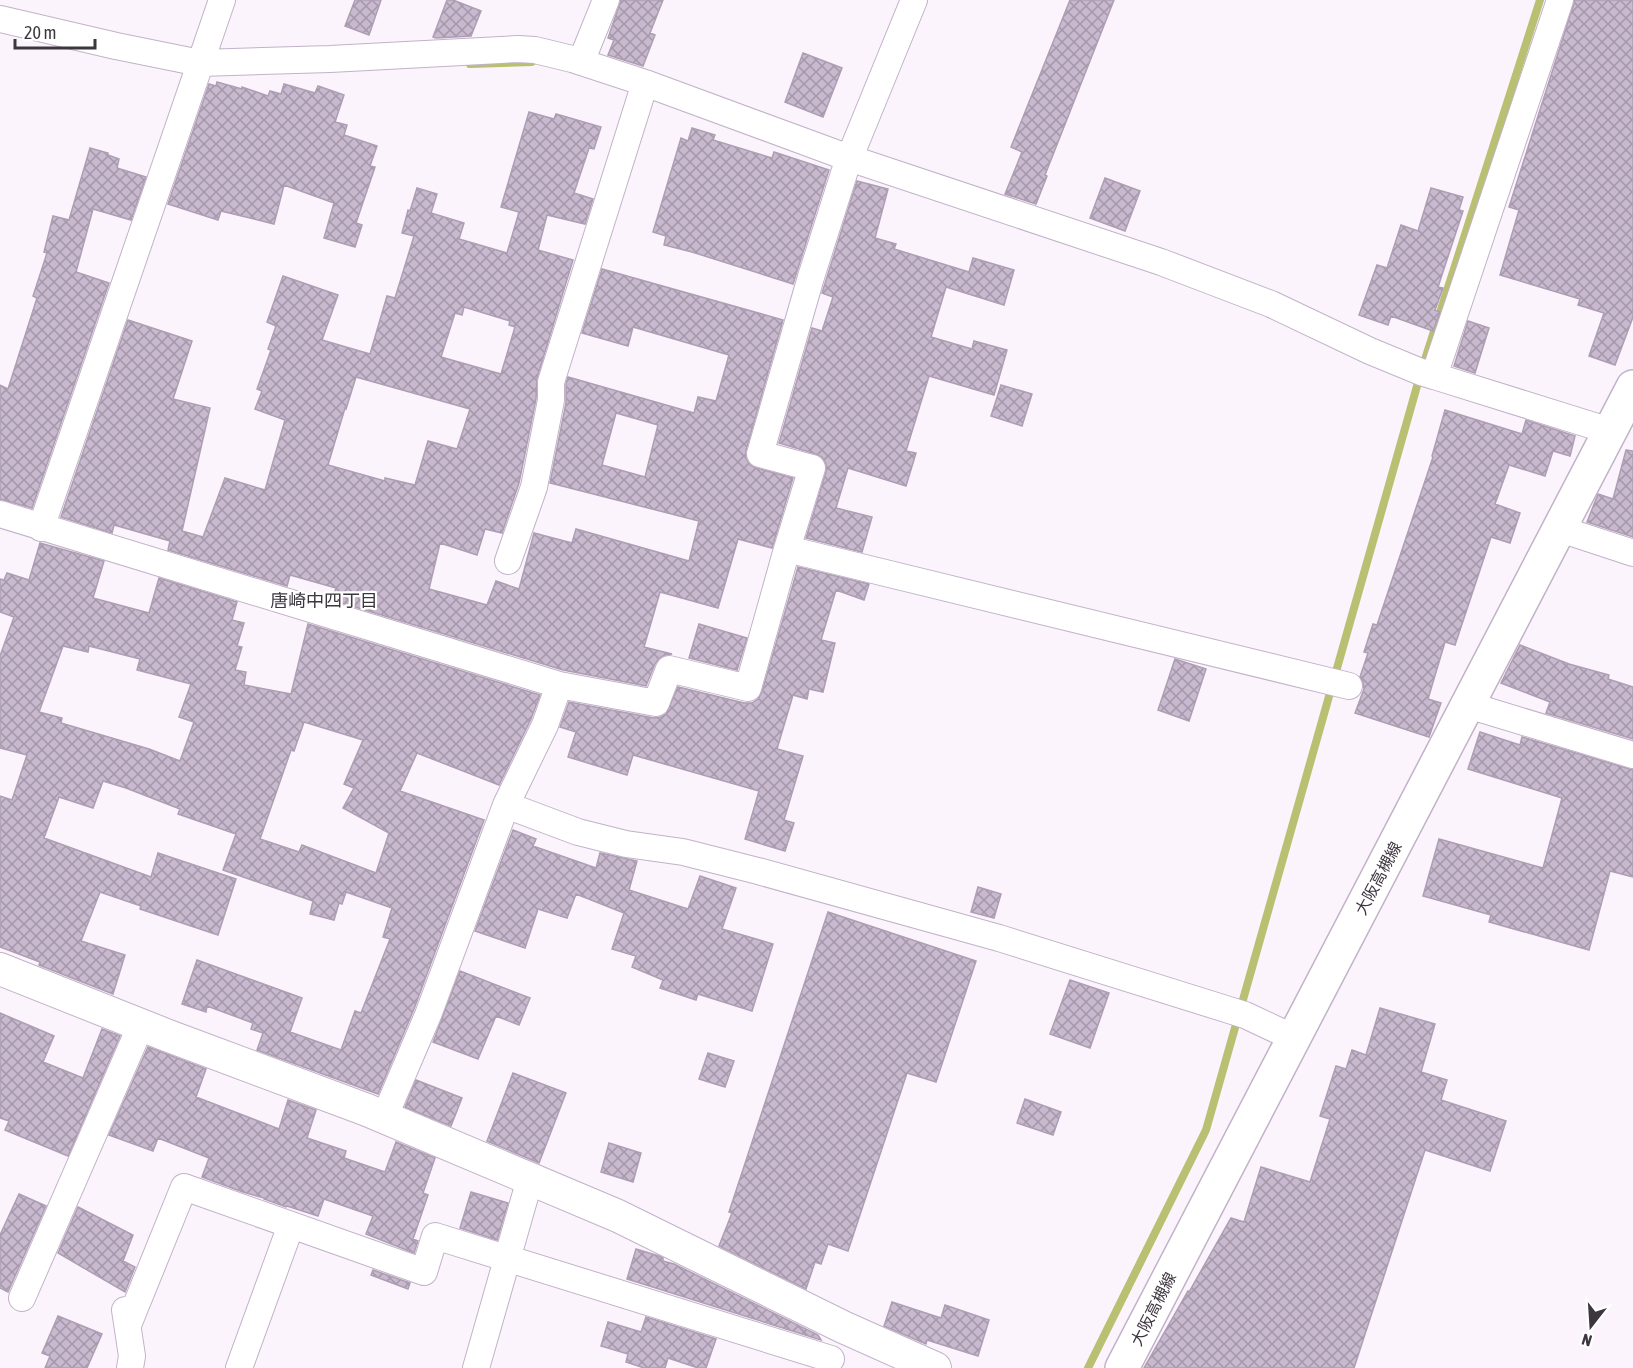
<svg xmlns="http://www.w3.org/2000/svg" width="1633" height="1368" font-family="'Asap Condensed','Noto Sans JP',sans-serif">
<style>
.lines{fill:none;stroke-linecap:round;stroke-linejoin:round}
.stream{stroke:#b9c071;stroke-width:8}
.building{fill:url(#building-cross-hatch);stroke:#ad9eb3;stroke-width:1.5;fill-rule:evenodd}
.minor-casing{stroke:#c2b2c8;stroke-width:28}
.tertiary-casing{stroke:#c2b2c8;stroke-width:34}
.primary-casing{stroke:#c2b2c8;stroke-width:36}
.minor{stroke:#fff;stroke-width:26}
.tertiary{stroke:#fff;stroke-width:32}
.primary{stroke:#fff;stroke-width:33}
.labels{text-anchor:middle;stroke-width:4.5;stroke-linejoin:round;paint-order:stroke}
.street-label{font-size:16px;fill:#3c363f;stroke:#fff}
.neighbourhood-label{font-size:18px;fill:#3c363f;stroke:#fff}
</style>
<defs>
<pattern id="building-cross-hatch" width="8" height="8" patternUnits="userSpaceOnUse" patternTransform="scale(1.5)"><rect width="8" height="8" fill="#c9b9cf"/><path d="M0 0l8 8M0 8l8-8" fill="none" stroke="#a497a9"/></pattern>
</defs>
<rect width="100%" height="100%" fill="#fbf4fd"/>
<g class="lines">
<path class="stream" d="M470 64 532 62
M1088 1368 1206 1130 1421 372 1540 0"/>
</g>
<path class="building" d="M355 0H381L369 35 345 26Z
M447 0H453L481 11 471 36 436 38 433 37Z
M621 0H663L650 33 655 35 643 66 608 55 614 40 608 38Z
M1070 0H1114L1045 175 1047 176 1036 204 1005 194 1022 152 1011 147Z
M1575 0H1633V317L1615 365 1589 356 1604 313 1578 305 1580 299 1500 275 1519 210 1509 207Z
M803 53 842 68 823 117 785 102Z
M217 82 242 89V87L268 96 270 91 281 94 284 84 315 93 318 86 344 95 335 122 347 125 344 135 377 146 370 166 375 167 356 223 362 225 355 247 324 238 334 203 284 185 274 224 221 211 218 220 168 204 209 84 216 86Z
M529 112 554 119 556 114 601 127 594 149 589 148 574 193 593 199 585 224 547 215 538 250 573 260 537 378 536 399 519 483 502 533 485 529 477 555 440 543 429 589 487 605 496 581 519 589 534 533 572 543 576 529 689 561 699 521 550 483 566 403V384L568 377 694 413 698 397 716 401 729 355 633 327 628 346 582 333 602 269 783 320 746 450V458L750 465 756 468 793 478 772 548 738 539 718 608 660 592 644 647 672 654 665 655 659 658 655 664 646 686 563 670 332 600 336 588 290 575 287 586 168 550 170 541 114 525 112 533 61 517 128 320 192 341 173 399 210 408 182 531 203 537 225 478 265 490 285 420 255 409 262 391 257 389 271 350 268 349 276 326 267 322 283 276 338 295 322 340 370 354 387 296 395 298 414 236 402 233 408 210 410 211 417 188 437 194 431 213 464 223 459 239 507 253 519 212 501 207ZM464 307 510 321 509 325 515 327 501 374 441 357 455 313 462 315ZM356 377 470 409 457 449 428 441 415 485 385 478V481L328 465 345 408 346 409ZM616 413 658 425 645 477 602 465Z
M692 128 715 135 713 140 772 158 774 152 829 170 793 284 692 252 664 245 666 236 653 232 681 138 688 141Z
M90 148 108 153V155L119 159 117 168 146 177 131 220 93 209 76 272 109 283 32 508 0 499V385L8 389 37 298 33 296 47 253 44 252 53 216 69 220Z
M1105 178 1140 191 1125 231 1090 218Z
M857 181 888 189 875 238 896 244 894 249 969 272 973 258 1014 270 1004 305 946 287 931 337 972 349 974 341 1007 350 994 395 929 376 906 451 916 453 906 486 848 468 836 508 872 517 862 552 806 538 826 472V464L822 457 816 454 779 443 812 328 822 331 833 297 822 293Z
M1431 188 1463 197 1459 210 1463 211 1438 287 1443 288 1435 310 1440 312 1433 331 1391 316 1388 325 1359 315 1377 265 1387 268 1401 225 1418 231Z
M1468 321 1489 328 1475 373 1454 366Z
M1001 385 1032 394 1022 426 991 416Z
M1445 410 1522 434 1526 420 1575 436 1570 456 1553 451 1545 476 1509 465 1495 504 1520 513 1510 543 1491 537 1455 645 1445 642 1428 699 1441 703 1429 737 1355 713 1364 689 1363 682 1360 677 1368 653 1364 652 1373 624 1377 625 1433 457 1432 456Z
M1626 450 1633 451V537L1587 522 1598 494 1613 499Z
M40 543 104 561 93 598 149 613 159 578 237 602 232 620 244 623 237 646 242 647 235 670 246 672 244 685 291 694 308 624 540 695 531 719 499 785 417 753 400 791 484 820 414 1009 378 1094 257 1050 263 1033 251 1029 253 1023 207 1006 206 1012 182 1004 197 960 302 998 290 1032 341 1050 355 1011 361 1013 390 939 383 937 392 908 346 892 342 904 339 903 334 920 310 914 313 901 223 870 236 834 178 814 180 809 126 788 103 781 93 808 59 797 44 838 151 877 158 853 236 879 218 935 140 909 141 906 100 892 81 941 125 955 113 994 39 965 40 962 0 947V796L12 800 27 755 0 748V656L14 617 0 612V579L4 580 7 573 29 580ZM63 646 88 652 89 646 140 659 137 670 191 684 179 717 194 722 180 761 149 749 61 723 62 718 39 712ZM304 722 363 740 344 784 354 788 343 808 389 833 376 873 302 845 299 852 260 839 291 750 294 751Z
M798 567 869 584 864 600 836 590 821 640 835 643 823 692 809 689 807 699 793 695 777 749 803 756 784 820 794 823 785 851 745 839 759 791 633 755 627 775 568 757 576 732 560 727 569 702 654 718 661 717 666 714 678 687 744 703H752L758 699 762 692Z
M699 624 747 638 737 670 689 658Z
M1520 645 1569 664 1609 675 1608 679 1633 687V739L1546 713 1550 702 1501 683Z
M1175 659 1206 669 1189 721 1158 710Z
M1480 732 1520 745 1522 737 1633 770V877L1610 871 1589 950 1489 922 1491 915 1423 896 1439 839 1543 868 1562 798 1468 769Z
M513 830 536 839 533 846 596 868 600 853 637 861 629 890 688 909 700 876 736 888 722 929 773 944 752 1011 698 994 696 1000 660 988 663 980 632 967 636 956 612 949 624 913 576 894 567 918 538 909 525 948 475 931Z
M978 887 1001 894 994 918 971 912Z
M828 912 976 961 936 1082 907 1073 848 1251 828 1244 821 1264 815 1262 806 1289 719 1246 732 1213 729 1212Z
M460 971 530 998 519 1025 496 1016 478 1059 433 1042Z
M1070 980 1109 993 1090 1048 1050 1034Z
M1380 1008 1435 1024 1421 1072 1447 1080 1441 1100 1506 1121 1490 1171 1425 1150 1354 1368H1144L1188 1291 1189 1292 1231 1218 1244 1222 1261 1167 1310 1182 1330 1119 1320 1116 1336 1066 1346 1069 1352 1050 1366 1055Z
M0 1013 54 1036 43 1062 83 1078 102 1029 120 1036 68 1156 5 1130 9 1121 0 1118Z
M148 1047 206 1069 196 1097 279 1129 288 1100 316 1110 307 1138 346 1151 344 1158 385 1172 396 1142 435 1158 423 1193 428 1195 413 1239 418 1241 414 1253 366 1234 373 1216 324 1199 318 1216 287 1206 286 1207 264 1199V1198L243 1192 202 1177 209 1158 158 1138 153 1151 109 1135Z
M708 1053 734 1061 725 1087 699 1079Z
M513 1073 566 1093 539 1163 487 1141Z
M416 1080 462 1098 451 1126 405 1107Z
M1025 1099 1061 1112 1053 1135 1017 1123Z
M609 1143 641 1153 633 1182 601 1172Z
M471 1192 508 1203 497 1240 460 1228Z
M19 1194 46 1206 8 1292 0 1288V1235Z
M78 1207 133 1235 123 1261 135 1267 125 1292 58 1253Z
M636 1249 659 1256 663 1258V1261L674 1264 818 1335 821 1340 627 1279Z
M373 1270 410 1283 408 1289 371 1275Z
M892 1302 941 1318 945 1305 989 1320 978 1356 927 1340 926 1344 884 1326Z
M58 1316 102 1334 87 1368H45L50 1356 42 1353Z
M646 1317 716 1339 706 1368H698L668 1358 665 1368H644L626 1362 628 1354 601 1346 608 1322 641 1332Z"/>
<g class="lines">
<g class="minor-casing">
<path id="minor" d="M1560 0 1434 376 1610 431
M0 19 116 46 200 63 330 59 518 49 535 50 572 59 645 83 849 158 1161 262 1271 304 1370 351 1421 372 1434 376
M581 62 606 0
M0 514 559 685 545 725 506 805
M41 528 222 0
M1560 529 1633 553
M787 549 1349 686
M508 561 534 487 551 400V382L645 83
M559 685 656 703 669 669 748 688 787 549 812 468 760 454 811 277 847 164 914 0
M1468 705 1633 755
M384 1118 428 1015 506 805 578 832 626 844 683 852 758 871 999 938 1245 1015 1294 1038
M22 1298 141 1025
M125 1310 132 1356 130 1368
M128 1325 184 1187 424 1272 435 1236 831 1359
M239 1368 291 1225
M476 1368 530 1179"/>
</g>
<g class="tertiary-casing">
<path id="tertiary" d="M0 969 166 1035 367 1110 618 1216 843 1327 935 1368"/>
</g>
<g class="primary-casing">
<path id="primary" d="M1122 1368 1633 387"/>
</g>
<use href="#minor" class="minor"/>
<use href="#tertiary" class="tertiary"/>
<use href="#primary" class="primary"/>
</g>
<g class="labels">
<g class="street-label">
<text transform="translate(1378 878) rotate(-62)" y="6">大阪高槻線</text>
<text transform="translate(1153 1309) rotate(-63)" y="6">大阪高槻線</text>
</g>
<g class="neighbourhood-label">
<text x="324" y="607">唐崎中四丁目</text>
</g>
</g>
<g transform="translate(1591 1326) rotate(197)" stroke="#ffffff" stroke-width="4.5" paint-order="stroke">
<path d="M0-4.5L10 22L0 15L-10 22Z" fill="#3c363f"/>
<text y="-9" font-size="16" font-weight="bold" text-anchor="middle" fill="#3c363f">N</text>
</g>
<path d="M15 39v9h80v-9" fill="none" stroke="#3c363f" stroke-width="3"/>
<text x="24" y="39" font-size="18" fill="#3c363f" stroke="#ffffff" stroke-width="4.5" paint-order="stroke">20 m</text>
</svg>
